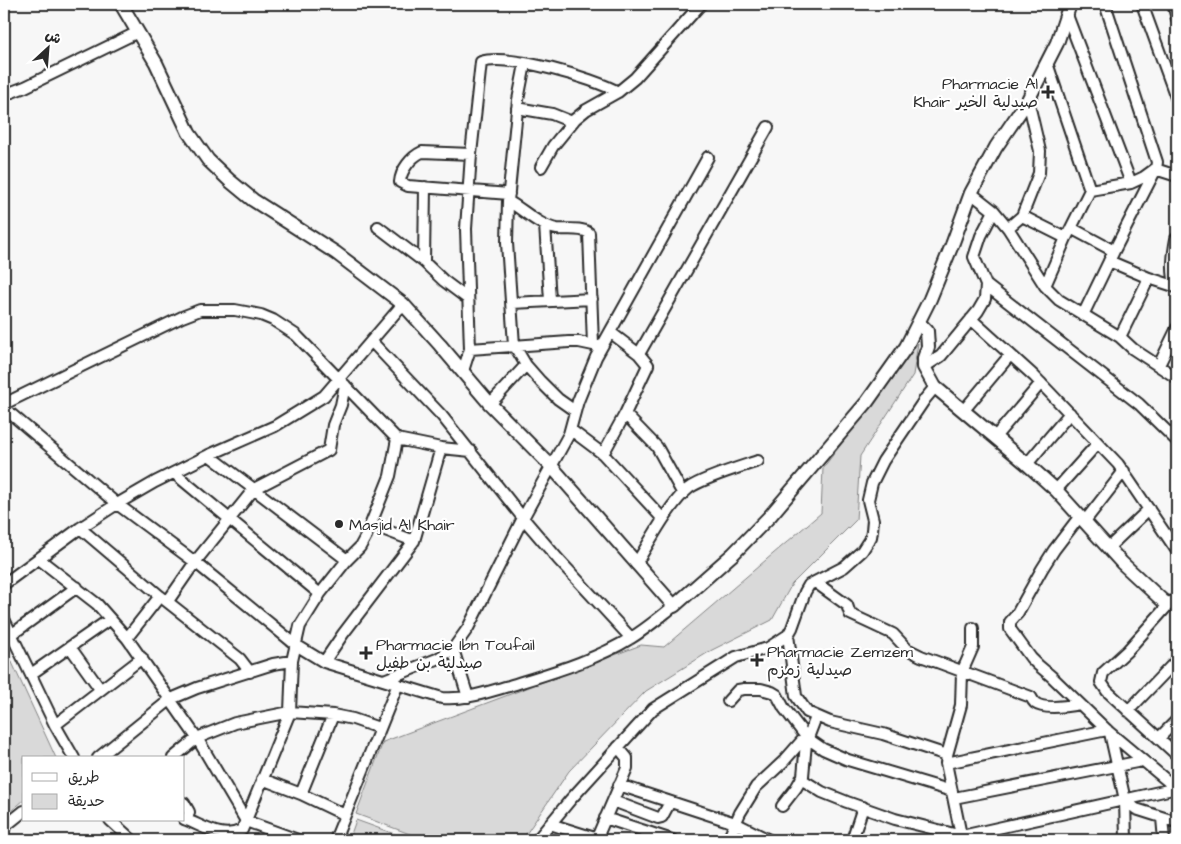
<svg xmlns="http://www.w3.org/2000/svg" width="1181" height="844" font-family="'Architects Daughter','Playpen Sans Arabic',sans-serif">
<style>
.green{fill:#d9d9d9;stroke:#828282}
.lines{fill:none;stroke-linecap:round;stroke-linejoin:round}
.minor-casing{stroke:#2b2b2b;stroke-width:14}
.tertiary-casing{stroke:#2b2b2b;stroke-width:16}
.minor{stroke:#fff;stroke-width:10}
.tertiary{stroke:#fff;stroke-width:12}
.poi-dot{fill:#2b2b2b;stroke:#fff;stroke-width:2}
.labels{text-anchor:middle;stroke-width:4.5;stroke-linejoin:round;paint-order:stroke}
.poi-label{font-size:16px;fill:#2b2b2b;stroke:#fff;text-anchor:start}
</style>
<rect width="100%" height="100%" fill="#f7f7f7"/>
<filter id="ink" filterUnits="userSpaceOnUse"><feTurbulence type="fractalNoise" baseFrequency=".02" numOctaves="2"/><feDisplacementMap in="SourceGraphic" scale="10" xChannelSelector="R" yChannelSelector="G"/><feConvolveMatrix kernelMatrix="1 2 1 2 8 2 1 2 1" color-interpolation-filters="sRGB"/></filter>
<g filter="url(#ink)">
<path class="green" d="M918 343 913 375 860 456 856 520 792 584 772 620 712 650 646 691 569 771 522 840H426L356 814 383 742 641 645 664 647 821 513 823 468Z
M4 645 56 758H24V800L4 817Z
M356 820 411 840H349Z"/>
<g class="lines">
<g class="minor-casing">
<path id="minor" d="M1142 4 1177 100
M1173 4 1177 19
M1067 15 1131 183
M525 64 518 100 508 201 507 243 514 345 526 365 540 381 558 399 575 411
M4 95 25 87 138 32
M517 108 552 114 572 122
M471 154 422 152C411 157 401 170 400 182L408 186 509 194
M541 167 553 146 575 119 586 110 618 92 635 78 701 4
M1090 190 1131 183 1144 177 1155 169 1177 176
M971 193 994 211 1008 228 1045 286 1059 300 1120 337 1133 349 1177 378
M508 201C524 210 539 226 557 229 567 230 581 227 589 233L593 345
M1022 216 1066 238
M545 225 550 300
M378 227 424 262 444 281 468 299
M1008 228 1022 216 1039 173 1040 151 1028 100
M1071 228 1114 251
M1109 261 1149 278 1177 287
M424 262 425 187
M986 285 1139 404 1177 441
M1045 286 1066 238 1090 190 1047 63
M512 303 592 299
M1083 315 1114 251 1156 169 1157 162 1105 4
M971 319 1034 376 1118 464 1177 551
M1120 337 1149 278
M372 342 442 416 523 518 558 559 631 638
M470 349 569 342H579L598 346
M639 354 768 127
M1159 365 1177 328
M924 367 941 356 978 311 985 299 986 285 974 257 981 236 994 211
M463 371 470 349 466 229 471 154 481 62C508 53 593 78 618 92
M4 404 182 317 200 310H235L261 315 273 320 296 335 397 439 441 448 471 451
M490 404 526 365
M4 408 117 504 195 562 296 645 324 662 442 698C466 700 487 692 509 686 550 673 594 661 631 638 646 629 660 617 674 606
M964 410 1010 355
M625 414 657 447 683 494
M571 430 603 454 663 519
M995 437 1041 383
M603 454 625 414 648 365 639 354 610 332
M209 455 347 560
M1027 464 1070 413
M174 473 320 594
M1056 490 1098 443
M1080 516 1054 550 1042 569 1017 614 1010 622V629L1031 658 1038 665 1051 676 1109 732 1177 789
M1085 521 1124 471
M372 525 414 541
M80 528 160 596 240 659 250 672
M1108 548 1149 509
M39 559 97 604 127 638 197 738 246 821 298 840
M636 564C649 543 670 503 689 488 703 478 740 467 758 461
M815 582 847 605 850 614 893 634 907 649 921 656 1031 697C1032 699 1033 701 1035 703 1044 710 1069 706 1080 704
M4 584 80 528 117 504 155 482 209 455 275 426 324 396 403 304
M168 601 195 562 254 489 329 450 333 425 341 405 345 385
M1169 604 1127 651 1103 673 1101 682 1107 691 1177 755
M4 619 55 725 74 758
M11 635 77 587
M788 635 796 696 807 712 830 722 883 734 947 755
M127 638 160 596
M70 647 100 689
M453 649 468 697
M324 662 343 634 414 541 441 448
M31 674 110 619
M384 680 437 659 453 649 468 628 523 518 569 434 578 401 596 357 708 157
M728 701 738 690 744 689H761L772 692 777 695 784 708 807 738 823 749 848 760 952 791
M1128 711 1177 660
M55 725 142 658
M1110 733 1125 800 1126 840
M1159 738 1177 720
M98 758 171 699 197 688 273 664 292 661
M173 758 197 738 235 723 290 712 333 715 353 719 379 728
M946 763 1107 730
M262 779 301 794 345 815
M801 779 822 792 847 802 895 819 962 836 1177 788
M619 785 735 823 769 840
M301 794 333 715
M954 798 1142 761
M1125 800 1136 809 1177 822
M613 801 658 818 662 817 670 802
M184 803 189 812 187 820
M782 806 796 788 803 776 806 743 816 717
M605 818 672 840
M1162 818 1164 840
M184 819C202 825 222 841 242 830L290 712 292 661 300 626 320 594 347 560 360 547 366 536 390 476 397 439
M110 820 132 840
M550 824 601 840
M4 827 24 811
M335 840 398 684
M537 840 571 799 653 709 736 657 768 648 788 635 792 628 805 592 809 585 844 567 862 551 871 537 872 531 873 520 868 500 872 483 883 461 925 399 935 387
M596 840 627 768V758L618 747
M728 840 740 813 756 787 784 761 806 736
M852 840 863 807
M962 840 946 763 947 755 961 705 962 672 973 647V628"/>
</g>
<g class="tertiary-casing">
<path id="tertiary" d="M121 4 156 63 189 133 208 160 230 181 253 200 336 253 403 304 440 345 490 404 552 467 674 606 733 554 770 516 867 402 906 347 930 299 952 245 971 193 996 147 1028 100 1057 43 1070 4
M1177 239C1174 255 1172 271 1177 287
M919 323 927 331 928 347 924 358V367L935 387 1027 464 1056 490 1122 563 1163 601 1169 604 1177 600"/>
</g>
<use href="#minor" class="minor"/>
<use href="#tertiary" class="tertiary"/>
</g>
</g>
<g class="poi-dot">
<path d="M1045.5 84.5h5v5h5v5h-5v5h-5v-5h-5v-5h5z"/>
<circle cx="339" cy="524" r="5"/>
<path d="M363.5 645.5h5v5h5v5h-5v5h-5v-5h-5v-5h5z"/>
<path d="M754.5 652.5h5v5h5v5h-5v5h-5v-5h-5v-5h5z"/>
</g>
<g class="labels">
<g class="poi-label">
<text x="1038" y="89" text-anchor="end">Pharmacie Al<tspan x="1038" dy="18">Khair صيدلية الخير</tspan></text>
<text x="349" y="530">Masjid Al Khair</text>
<text x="376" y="650">Pharmacie Ibn Toufail<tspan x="376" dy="18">صيدلية بن طفيل</tspan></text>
<text x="767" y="657">Pharmacie Zemzem<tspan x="767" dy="18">صيدلية زمزم</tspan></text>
</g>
</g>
<rect width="1181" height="844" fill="none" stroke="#fff" stroke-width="20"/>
<rect x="10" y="10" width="1161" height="824" fill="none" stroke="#2b2b2b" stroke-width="2" filter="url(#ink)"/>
<rect x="22" y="756" width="162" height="65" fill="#ffffff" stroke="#aaaaaa"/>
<rect x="32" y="773" width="25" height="8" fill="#ffffff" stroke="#aaaaaa"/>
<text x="68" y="782" font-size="15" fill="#2b2b2b">طريق</text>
<rect x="32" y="794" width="25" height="15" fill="#d9d9d9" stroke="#aaaaaa"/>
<text x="68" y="806" font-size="15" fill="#2b2b2b">حديقة</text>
<g transform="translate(48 48) rotate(26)" stroke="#ffffff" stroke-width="4" paint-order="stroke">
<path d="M0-4L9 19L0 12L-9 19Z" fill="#2b2b2b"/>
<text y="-8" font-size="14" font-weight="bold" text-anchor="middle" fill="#2b2b2b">ش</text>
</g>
</svg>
